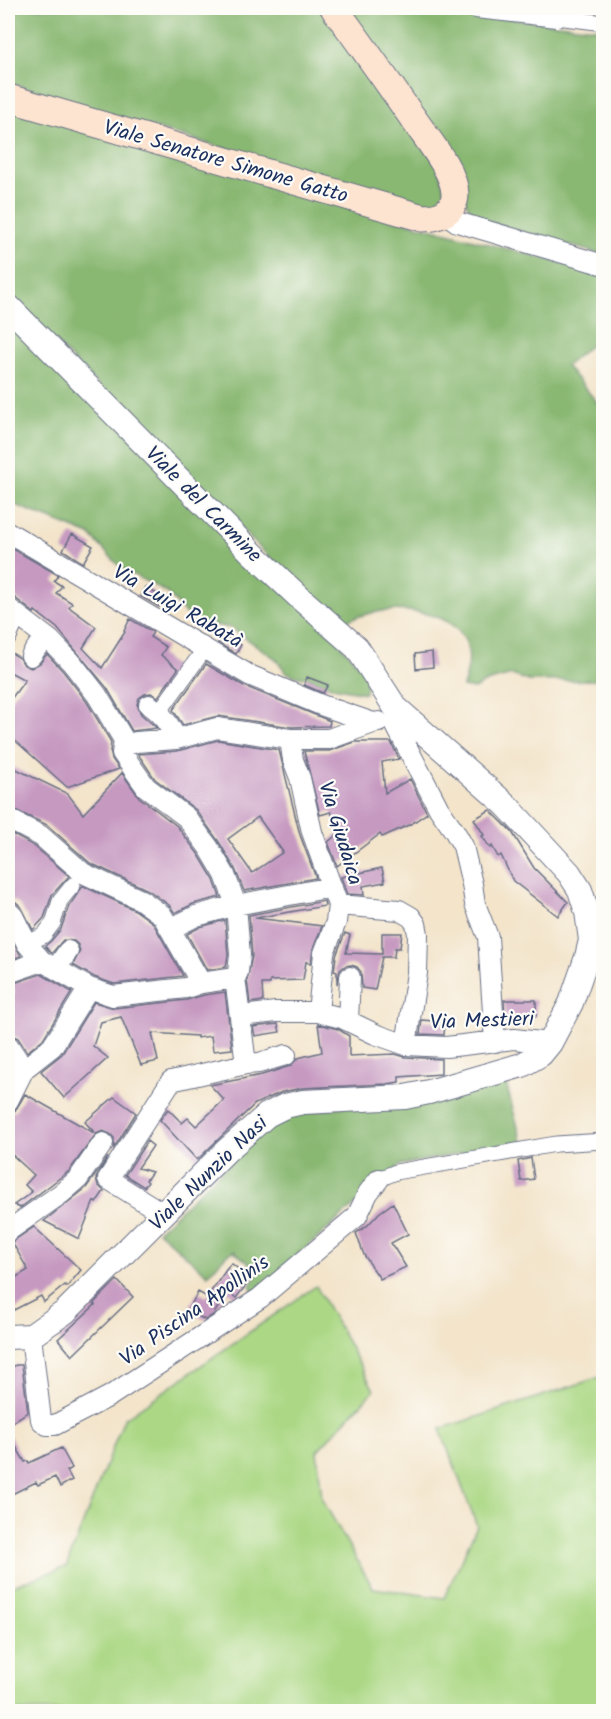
<svg xmlns="http://www.w3.org/2000/svg" width="611" height="1719" font-family="Kalam,sans-serif">
<style>
.green{fill:#acd885;stroke:#648472;stroke-width:1.5}
.forest{fill:#89b872;stroke:#527468;stroke-width:1.5}
.building{fill:#c699c1;fill-rule:evenodd}
.lines{fill:none;stroke-linecap:round;stroke-linejoin:round}
.pedestrian-casing{stroke:#676e84;stroke-width:17}
.minor-casing{stroke:#676e84;stroke-width:22}
.tertiary-casing{stroke:#676e84;stroke-width:26}
.secondary-casing{stroke:#676e84;stroke-width:29}
.pedestrian{stroke:#fff;stroke-width:15}
.minor{stroke:#fff;stroke-width:20}
.tertiary{stroke:#fff;stroke-width:24}
.secondary{stroke:#fde4d0;stroke-width:27}
.labels{text-anchor:middle;stroke-width:4.5;stroke-linejoin:round;paint-order:stroke}
.street-label{font-size:21px;fill:#1b2f5e;stroke:#fdfcf7}
</style>
<rect width="100%" height="100%" fill="#fdfcf7"/>
<filter id="ink" filterUnits="userSpaceOnUse"><feTurbulence type="fractalNoise" baseFrequency=".0167" numOctaves="2"/><feDisplacementMap in="SourceGraphic" scale="12" xChannelSelector="R" yChannelSelector="G"/><feConvolveMatrix kernelMatrix="1 2 1 2 8 2 1 2 1" color-interpolation-filters="sRGB"/></filter>
<filter id="wash" filterUnits="userSpaceOnUse"><feTurbulence type="fractalNoise" baseFrequency=".008" numOctaves="4" result="noise"/><feDisplacementMap in="SourceGraphic" scale="24" xChannelSelector="R" yChannelSelector="G"/><feGaussianBlur stdDeviation="1.35" result="paint"/><feColorMatrix in="noise" values="0 0 0 0 0 0 0 0 0 0 0 0 0 0 0 0 0 1.4 0 .05"/><feComposite in="paint" operator="in"/></filter>
<g filter="url(#wash)">
<rect width="100%" height="100%" fill="#f3e4ca"/>
<path class="green" d="M316 1286 374 1390 317 1451 322 1499 373 1588 444 1598 477 1526 440 1429 603 1376V1711H8V1587L66 1567 124 1419Z"/>
<path class="forest" d="M8 8H322L438 165 446 194 433 208 91 110 8 82Z
M346 8H417L603 29V255L481 220 473 214Z
M8 108 376 214 603 274V334L566 366 603 409V680L529 681 512 675 486 682 474 689 463 687C467 674 471 659 467 645 462 631 450 622 437 617 404 606 373 608 341 623L306 594 8 295Z
M8 315 332 635 367 675 365 693 333 687 307 677 295 676 286 672 276 659 231 628 200 622 188 616 166 592 121 568 90 535 8 502Z
M505 1080 522 1142 400 1165 254 1294 250 1285 259 1272 234 1251 226 1255 208 1275 158 1231 278 1117Z"/>
<g id="blocks">
<path class="building" d="M72 534 93 546 83 563 63 550Z
M8 546 58 575 54 581 62 586 56 593 72 603 69 607 96 627 83 648 102 668 125 632 124 631 130 619 153 632 150 637 166 647 161 655 178 669 158 697 151 693 145 694 139 698 137 704 141 714 157 728 132 731 107 688 57 628 35 611 34 613 15 598 8 596Z
M145 587 164 598 159 607 140 596Z
M222 634 241 645 236 654 218 643Z
M8 651 20 658 24 665 31 668 40 663 47 654 63 671 87 702 111 742 110 751 112 759 119 769 67 787 8 734V703L25 680 8 671Z
M432 652 433 667 416 669 415 654Z
M206 664 244 686 330 721 329 726 291 727 218 716 183 725 173 710Z
M307 677 328 685 323 693 304 685Z
M218 740 279 750 300 835 316 878 244 891 235 869 219 842 196 810 155 779 138 754 177 751ZM258 817 283 852 252 873 228 839Z
M355 742H391L399 759 382 762 385 793 410 779 427 813 411 824 382 837 380 834 337 866 328 842 340 832 331 812 320 815 304 751H329Z
M8 765 68 794 83 814 122 773 139 797 177 826 199 855 214 880 220 897 193 904 175 913 169 905 148 890 90 863 47 825 8 807Z
M490 810 512 832 534 868 568 902 558 916 513 881 501 855 498 857 492 846 490 848 482 836 484 835 474 819Z
M8 832 34 846 69 876 52 895 44 918 33 930 22 908 16 902 8 899Z
M382 868 385 882 363 886 364 895 347 894 341 877Z
M83 886 135 910 153 923 183 976 114 984 94 977 73 965 80 951 78 945 74 941 63 940 52 953 50 952 45 946 51 941 61 929 69 906Z
M324 901 325 906 255 918 322 926 313 949 311 963 306 962 303 980 270 981V984H262L263 1001 250 1003 247 980 252 956 249 915Z
M225 920 228 955 226 967 207 970 187 934 200 927Z
M8 932 21 956 10 960 8 954Z
M345 933 350 935 346 953 382 954V933H402L400 948H395L394 957H382L375 990 362 988 361 972 357 967 351 965 345 966 340 970 337 984V972L334 971 336 956Z
M41 974 72 992 43 1039 27 1052 18 1038 8 1033V998L15 993 11 984Z
M225 992 232 1049 213 1051 211 1036 197 1038V1036L152 1033 158 1061 141 1065 121 1017 101 1022 93 1046 108 1058 64 1098 41 1071 62 1054 94 1002 114 1008 187 1000 204 995Z
M504 1000H536V1016L505 1017Z
M422 1020 445 1022 444 1035 420 1034Z
M278 1024 280 1032 255 1036 253 1027Z
M318 1024 338 1029 349 1036V1056L395 1054 405 1057 441 1059V1074L399 1077V1082L387 1084 302 1088 282 1092 255 1104 197 1160 160 1120 168 1109 182 1123 188 1118 196 1126 224 1100 210 1085 262 1075 290 1066 298 1058 322 1052Z
M25 1094 96 1134 69 1171 20 1208 14 1205 32 1192 25 1185 34 1175 8 1151V1113L15 1111Z
M114 1097 136 1113 114 1148V1138L110 1134 103 1131 96 1134 85 1122Z
M147 1141 153 1146 138 1168 152 1172 146 1180 148 1182 144 1187 125 1175Z
M108 1157 96 1178 98 1185 104 1191 96 1203 94 1201 79 1239 44 1221 86 1188Z
M531 1158 534 1179 521 1181 518 1161Z
M393 1203 408 1234 391 1243 406 1267 380 1279 364 1255 356 1233 367 1226 379 1213Z
M34 1227 81 1270 67 1287 65 1285 44 1302 41 1296 8 1313V1282L28 1270 12 1242Z
M231 1263 251 1279 236 1298 227 1291 214 1314 205 1320 188 1310 198 1292 207 1297Z
M117 1280 133 1297 72 1356 58 1339 95 1305 94 1303Z
M16 1365H22L28 1412 8 1425V1369Z
M8 1433 25 1462 28 1461 29 1463 61 1448 72 1468 67 1471 72 1480 60 1487 55 1477 38 1485 36 1482 8 1496Z"/>
</g>
</g>
<g filter="url(#ink)">
<use href="#blocks" fill-opacity="0" stroke="#676e84" stroke-width="1.5"/>
<g class="lines">
<g class="pedestrian-casing">
<path id="pedestrian" d="M557 17 604 23
M8 639 19 616
M159 712 204 650
M27 944 44 935 53 923 60 901 73 885
M379 1179 396 1172 556 1144 604 1141"/>
</g>
<g class="minor-casing">
<path id="minor" d="M476 8 557 17
M445 213 457 222 604 265
M8 532 249 675 321 705 373 723
M8 608 50 640 72 663 97 695 124 740 122 753 146 787 186 817 209 848 225 875 236 905 240 955 238 972 235 978 246 1064 171 1081 108 1179 164 1214
M31 656 45 636
M149 705C162 714 170 724 176 739
M394 722 439 809 455 832 463 846 472 884 475 904 488 937 495 1042
M290 739 293 760 300 778 312 832 338 905 336 922 324 953 318 1012
M124 746 136 742 176 739 217 728 290 739H329L373 723 379 722
M8 819 41 836 83 873 141 900 162 915 201 983
M338 905 399 910 411 917 416 924 418 934 417 973 406 1045
M8 911 13 916 27 944 42 961
M170 929 196 916 236 905 332 887
M56 969 68 951
M8 973 42 961 89 988 113 996 186 988 201 983 235 978
M241 1016 276 1012H318L342 1018 375 1034 406 1045 446 1047 514 1039 550 1043
M348 1021 350 977
M8 1045 24 1069
M246 1064 259 1063 286 1055
M8 1101 24 1069 52 1047 89 988
M8 1231 62 1193 78 1179 103 1143
M31 1336 41 1420 47 1425H55L110 1396 260 1298 357 1216 368 1193 379 1179"/>
</g>
<g class="tertiary-casing">
<path id="tertiary" d="M8 306 252 553 300 598 357 648 395 707 506 805 569 873 580 890 587 912 591 940 587 957 571 1003 550 1043 541 1054 522 1065 429 1092 405 1097 303 1102 285 1106 267 1115 226 1151 65 1312 31 1336 8 1337"/>
</g>
<g class="secondary-casing">
<path id="secondary" d="M8 98 423 218C438 218 455 212 455 194 455 172 427 139 415 121 388 83 362 45 334 8"/>
</g>
<use href="#pedestrian" class="pedestrian"/>
<use href="#minor" class="minor"/>
<use href="#tertiary" class="tertiary"/>
<use href="#secondary" class="secondary"/>
</g>
</g>
<g class="labels">
<g class="street-label">
<text transform="translate(226 161) rotate(16)" y="7">Viale Senatore Simone Gatto</text>
<text transform="translate(204 504) rotate(45)" y="7">Viale del Carmine</text>
<text transform="translate(178 606) rotate(30)" y="7">Via Luigi Rabatà</text>
<text transform="translate(341 833) rotate(73)" y="7">Via Giudaica</text>
<text transform="translate(482 1020) rotate(-2)" y="7">Via Mestieri</text>
<text transform="translate(208 1173) rotate(-44)" y="7">Viale Nunzio Nasi</text>
<text transform="translate(194 1310) rotate(-35)" y="7">Via Piscina Apollinis</text>
</g>
</g>
<rect width="611" height="1719" fill="none" stroke="#fdfcf7" stroke-width="30"/>
</svg>
